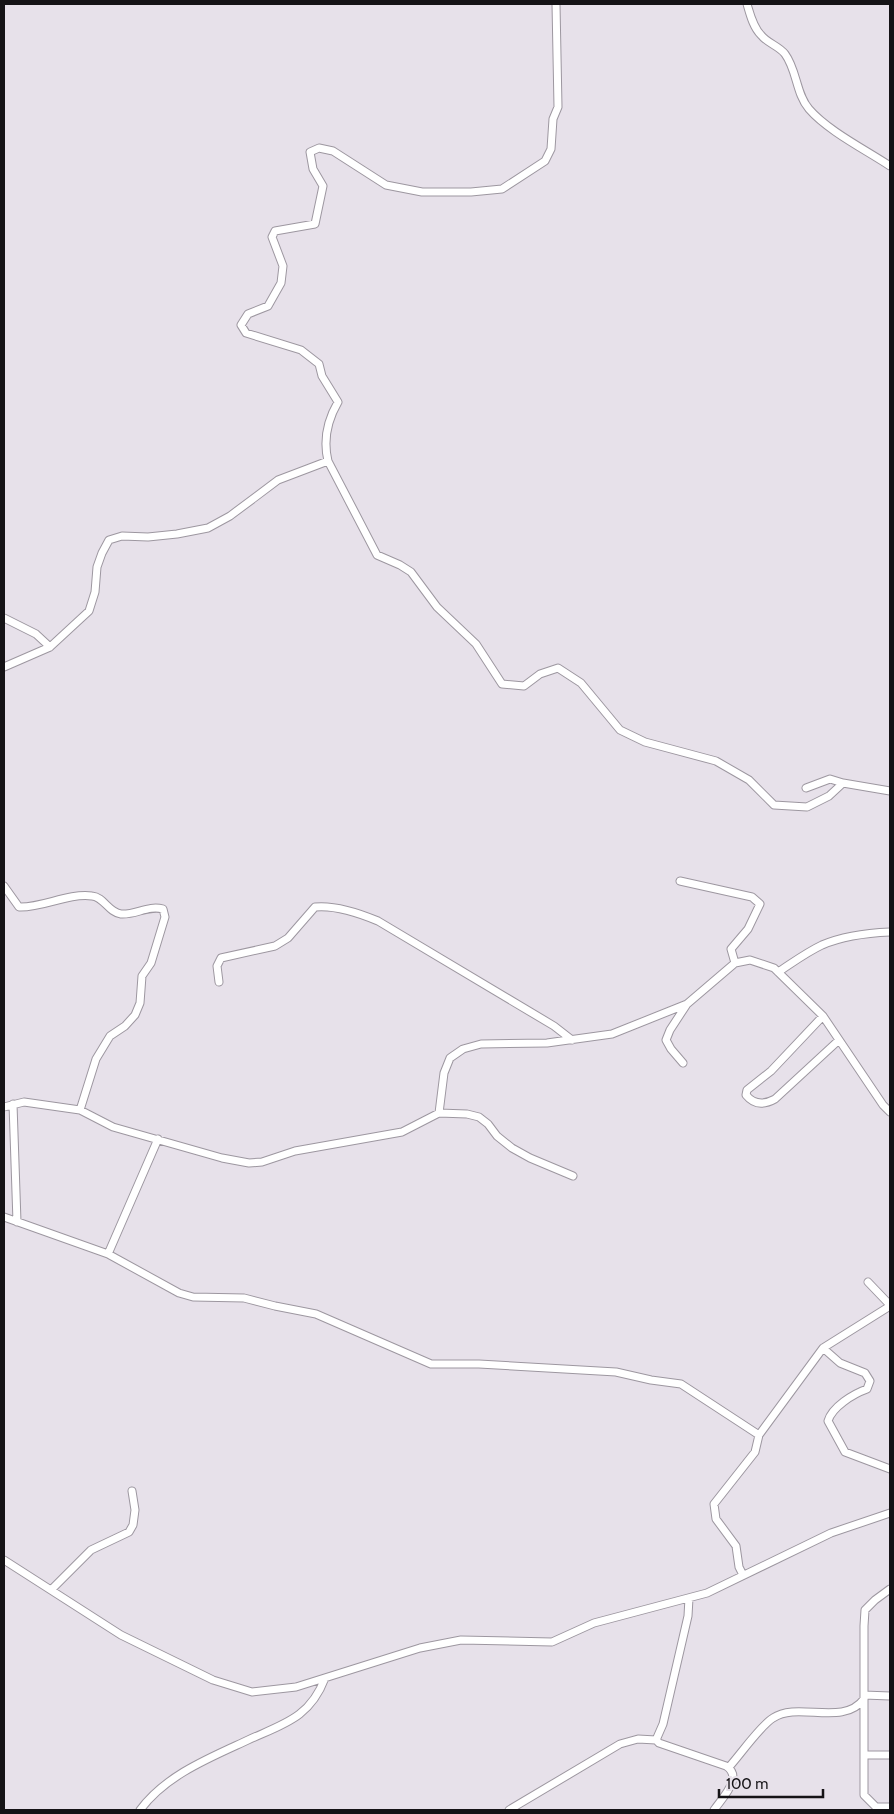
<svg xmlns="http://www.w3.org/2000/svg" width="894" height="1814" font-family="Cabin,sans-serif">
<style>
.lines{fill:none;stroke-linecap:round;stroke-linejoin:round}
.minor-casing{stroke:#9d97a0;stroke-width:9}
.minor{stroke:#fff;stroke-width:7}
</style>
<rect width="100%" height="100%" fill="#e7e1ea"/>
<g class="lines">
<g class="minor-casing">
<path id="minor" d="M556 4 558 107 553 119 551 149 545 161 502 189 471 192H422L386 185 333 151 319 148 310 152 313 169 323 186 315 224 275 231 272 237 283 266 281 283 268 306 248 314 241 325 246 333 301 350 319 364 322 376 338 402C327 421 323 440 328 461L377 555 400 565 411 572 437 607 476 644 502 684 524 686 540 674 558 668 581 683 620 730 645 742 716 761 749 780 774 805 807 807 829 796 843 783 890 791
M747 4C750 14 753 27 761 35 767 43 779 46 785 54 797 70 796 94 809 109 828 131 866 150 890 166
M4 618 36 634 50 647
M4 667 50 647 89 611 95 592 97 567 102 553 109 540 122 536 148 537 177 534 208 528 230 516 278 480 328 461
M806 788 830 779 843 783
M680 881 752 897 760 904 748 929 731 949 735 963
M4 886 19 907C43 908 67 893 92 896 104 897 108 912 121 914 136 915 148 905 163 909L165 917 151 963 142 976 140 1003 135 1015 125 1026 110 1036 96 1059 80 1110
M778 972C792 963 807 952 822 945 843 936 867 933 890 932
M219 982 217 966 221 958 275 946 288 938 315 907C335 905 359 913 378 921L554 1026 572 1040
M823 1016 771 1071 747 1090 746 1095C754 1105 764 1105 775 1099L839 1040
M683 1063 671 1049 666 1040 670 1030 687 1004
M13 1104 17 1222
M4 1107 24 1102 80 1110 113 1127 222 1158 249 1163 262 1162 295 1151 402 1132 439 1113 467 1114 479 1117 488 1124 497 1136 512 1148 530 1158 573 1176
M439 1113 444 1073 450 1058 463 1049 481 1044 547 1043 612 1034 687 1004 735 963 750 960 774 968 823 1016 883 1105 890 1112
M4 1217 108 1254 179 1293 193 1297 244 1298 275 1306 316 1314 431 1364H479L616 1372 651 1380 681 1384 759 1435
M108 1254 158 1139
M868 1282 890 1305
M823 1348 840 1363 865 1373 870 1381 867 1389C853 1394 832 1407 828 1421L845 1452 890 1469
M4 1560 121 1635 213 1680 252 1692 296 1687 420 1648 461 1640 552 1642 594 1623 707 1593 831 1533 890 1513
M743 1575 739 1567 736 1546 716 1519 714 1504 755 1452 759 1435 823 1348 890 1306
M51 1590 91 1550 129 1532 133 1525 135 1510 132 1491
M689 1598 688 1616 663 1724 656 1740 659 1743 726 1766C744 1777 722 1798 714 1810
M864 1695 890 1696
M864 1755H890
M729 1767C740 1755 760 1726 773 1718 798 1701 843 1727 864 1699
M876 1807H890
M140 1810C166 1775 209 1758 248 1740 283 1724 310 1718 325 1678
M509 1810 620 1744 638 1739 656 1740
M879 1810 864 1795V1626L865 1610 875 1600 890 1589"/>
</g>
<use href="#minor" class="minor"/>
</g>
<rect width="894" height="1814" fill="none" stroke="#151316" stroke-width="10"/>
<path d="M719 1789v8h104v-8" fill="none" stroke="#151316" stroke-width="2.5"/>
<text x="726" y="1789" font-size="15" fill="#151316" stroke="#e7e1ea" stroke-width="4" paint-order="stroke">100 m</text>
</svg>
